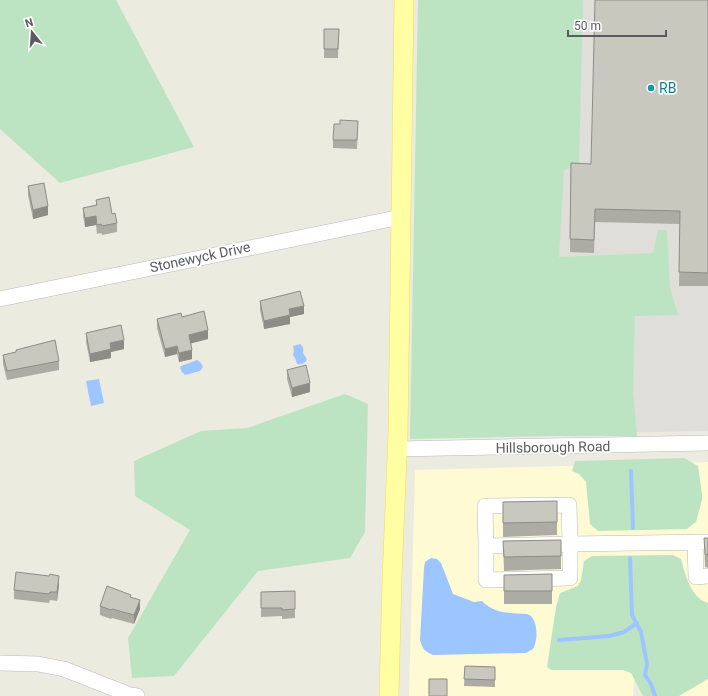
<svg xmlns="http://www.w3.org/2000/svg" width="708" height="696" font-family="Roboto,sans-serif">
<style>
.commercial{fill:#fefad4}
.industrial{fill:#e0ded8}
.green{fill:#bce4c2}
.water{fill:#9dc5ff}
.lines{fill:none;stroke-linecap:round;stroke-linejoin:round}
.stream{stroke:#9dc5ff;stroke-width:4}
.minor-casing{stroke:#b8b9bf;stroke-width:16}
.major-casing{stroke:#f1dd54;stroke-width:20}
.minor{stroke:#fff;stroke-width:15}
.major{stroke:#fffea2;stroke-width:19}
.wall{fill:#adaca4}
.shaded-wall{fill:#8d8c86}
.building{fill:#c9c8bf;stroke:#8d8c86}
.culture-dot{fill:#0f9aa8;stroke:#fff;stroke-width:1.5}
.labels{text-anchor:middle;stroke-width:3.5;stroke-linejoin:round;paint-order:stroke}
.culture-label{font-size:14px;fill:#0d838f;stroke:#fff;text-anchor:start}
.street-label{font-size:14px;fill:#595b61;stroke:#fff}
</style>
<rect width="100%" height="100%" fill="#ecebe0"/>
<path class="commercial" d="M708 462V696H663L635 668 633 696H409L415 470Z"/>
<path class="industrial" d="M553 0H708V431L545 434Z"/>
<path class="green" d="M0 0H116L194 147 60 183 0 129Z
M418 0H583L579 166 564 170 559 257 653 253 658 230H667L670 288 678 315 635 316 633 391 637 436H561L410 439Z
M345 394 368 404 365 532 350 558 258 571 174 676 132 678 128 638 190 530 135 496 134 461 201 431 247 428Z
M684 458 698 466 702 494V500L696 522 687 529 598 531 590 524 586 482 579 474 572 471 575 461Z
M673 555 681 559C684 571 689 590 700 599 702 601 705 602 708 603V679L679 696H643L631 673 623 670H551L547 667 556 607 560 593 578 586 581 580 584 561 592 556Z"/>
<path class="water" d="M300 344C303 346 304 349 303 353 304 355 305 356 306 357 309 363 300 365 297 364L295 358 293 355 294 350 293 346Z
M197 360 201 363 203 367 200 371 185 375 182 372 180 368 181 366Z
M99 379 104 403 91 406 86 381Z
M431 558 437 559 441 563 453 594 474 602 482 601C494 614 510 613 527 614L531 616C538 624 538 640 533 649L526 653 433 655C425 652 422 648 420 640L424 568 425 562Z"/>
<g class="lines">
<path class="stream" d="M631 471 633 528
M630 558 632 615 641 632 647 664 645 675 651 684 655 696
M559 640 609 636 624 632 637 623"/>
<g class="minor-casing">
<path id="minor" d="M0 299 401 217
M397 449 708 443
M569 505 570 544 486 546 485 506Z
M695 542 696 577 708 576
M486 546V580L570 578V544L708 542
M0 663 38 664 64 669 130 695 137 696"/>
</g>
<g class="major-casing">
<path id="major" d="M389 696 392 579 398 433 404 0"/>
</g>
<use href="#minor" class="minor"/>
<use href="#major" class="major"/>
</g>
<path class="wall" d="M708 0V286H679L680 224 595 222 594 253 570 252 571 163 591 164Z
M339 29 338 58H324V49Z
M358 121 357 149 333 148V140L340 124Z
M28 186 48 215 33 219 28 195Z
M96 200 112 214 117 223V232L102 235 101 233 97 234 96 225 85 227 83 216V208L96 205Z
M260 301 304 314 290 317V324L264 329 260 310Z
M182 317 208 339 191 343 192 359 179 362 177 354 165 357 157 328V319Z
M86 333 124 349 111 352V358L90 362 86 342Z
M16 350 59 361V370L7 380 3 364V355L16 353Z
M287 370 310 392 292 397 287 379Z
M557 501V535L503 537V502Z
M704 538H708V568L705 567Z
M561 540V569L504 571 503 541Z
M552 574V604H504V575Z
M59 585 57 601 50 600 49 603 14 599V590Z
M295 591V618L282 619V616L261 617V592Z
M131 597 140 609 134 624 112 618 111 619 100 615V606Z
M465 666 495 667V687L464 686Z"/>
<path class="shaded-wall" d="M48 206V215L33 219V210Z
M96 216V225L85 227V218Z
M304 306V314L290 317V324L264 329V321L289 309Z
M208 330V339L189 344V335Z
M124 340V349L111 352V358L90 362V354L110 343Z
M177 346V354L165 357V349Z
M192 350V359L179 362V353Z
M310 383V392L292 397V388Z
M59 576V585L57 601V592Z
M140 600V609L134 624V615Z"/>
<path class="building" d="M595 0H708V273L679 272 680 211 595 209 594 240 570 239 571 163 591 164Z
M324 29H339L338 49H324Z
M340 120 358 121 357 140H333L334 124H340Z
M44 183 48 206 33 210 28 186Z
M109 197 112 214 115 213 117 223 102 226 101 224 97 225 96 216 85 218 83 208 97 205 96 200Z
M300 291 304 306 289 309 290 315 264 321 260 301Z
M204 311 208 330 189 335 192 350 179 353 177 346 165 349 157 319 181 313 182 317Z
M121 325 124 340 110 343 111 349 90 354 86 333Z
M55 340 59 361 7 371 3 355 16 352V350Z
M306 365 310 383 292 388 287 370Z
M557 501V522L503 523V502Z
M704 538H708V555L705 554Z
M561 540V556L504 557 503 541Z
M16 572 49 576 50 574 59 576 57 592H50L49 594 14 590Z
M552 574V591H504V575Z
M107 586 131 595 130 597 140 600 134 615 112 609 111 610 100 606Z
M295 591V609L282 610V608H261V592Z
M465 666 495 667V680L464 679Z
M429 679H447V696H429Z"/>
<circle class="culture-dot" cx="651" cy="88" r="4"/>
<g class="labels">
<g class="culture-label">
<text x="659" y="93">RB</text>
</g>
<g class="street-label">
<text transform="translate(200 257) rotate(-12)" y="5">Stonewyck Drive</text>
<text transform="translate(553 447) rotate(-1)" y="5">Hillsborough Road</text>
</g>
</g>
<g transform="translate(32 32) rotate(343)" stroke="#ffffff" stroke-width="3" paint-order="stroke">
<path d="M0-3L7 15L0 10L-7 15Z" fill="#595b61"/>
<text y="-6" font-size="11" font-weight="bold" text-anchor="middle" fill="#595b61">N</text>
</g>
<path d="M568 30v6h98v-6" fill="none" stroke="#595b61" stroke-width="2"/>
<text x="574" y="30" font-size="12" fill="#595b61" stroke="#ffffff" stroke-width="3" paint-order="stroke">50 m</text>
</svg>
